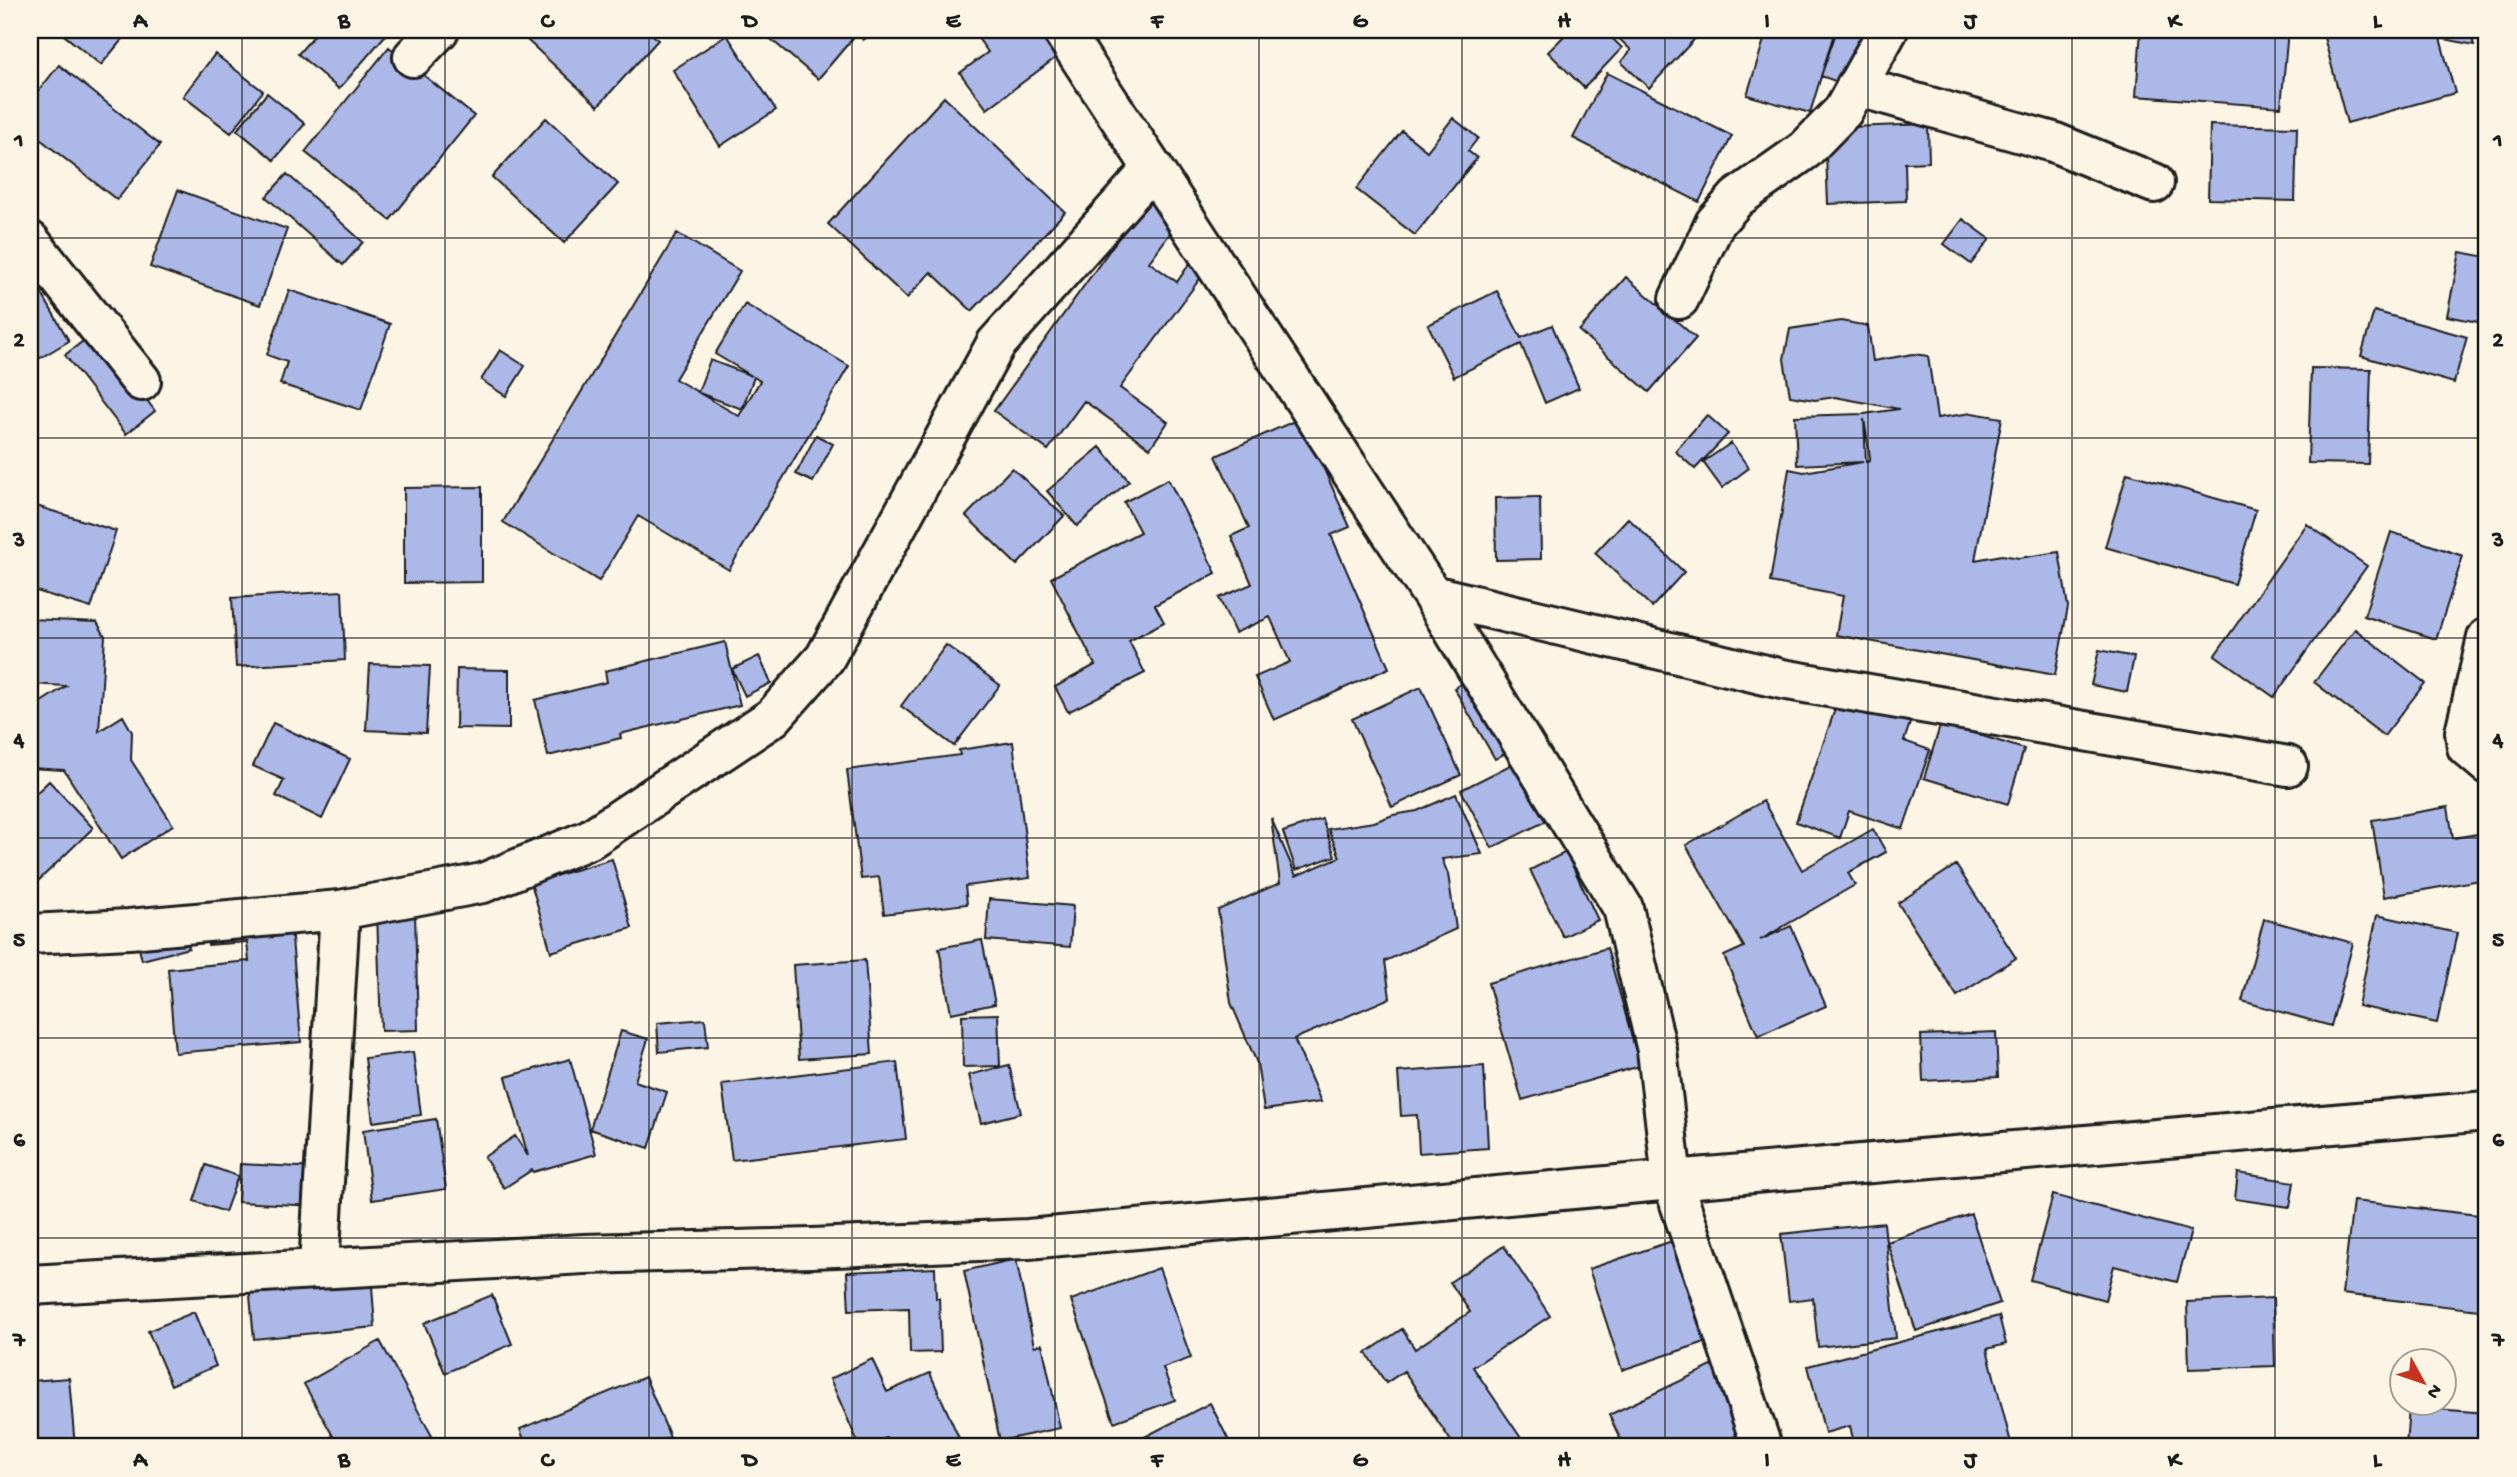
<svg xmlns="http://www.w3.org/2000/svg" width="2517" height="1477" font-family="'Gochi Hand',sans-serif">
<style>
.building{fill:#acb8e8;stroke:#1c1c1c;stroke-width:2;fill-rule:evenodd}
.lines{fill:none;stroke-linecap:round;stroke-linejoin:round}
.minor-casing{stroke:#1c1c1c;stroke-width:44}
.minor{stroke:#fcf5e5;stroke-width:38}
.grid{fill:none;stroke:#1c1c1c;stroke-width:2;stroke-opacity:0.55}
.neatline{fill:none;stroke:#1c1c1c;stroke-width:2.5}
.grid-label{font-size:23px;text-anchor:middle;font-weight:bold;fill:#1c1c1c}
</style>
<rect width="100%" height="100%" fill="#fcf5e5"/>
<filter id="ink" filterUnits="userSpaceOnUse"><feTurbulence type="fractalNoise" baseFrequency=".0143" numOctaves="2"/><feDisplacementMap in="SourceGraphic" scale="14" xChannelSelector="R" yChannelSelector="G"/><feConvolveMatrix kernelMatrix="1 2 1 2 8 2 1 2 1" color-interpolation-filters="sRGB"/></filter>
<g filter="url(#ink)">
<path class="building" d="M68 30H130L101 65 64 35Z
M319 30H390L339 89 298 54Z
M535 30H648L658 40 598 106 526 39Z
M760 30H877L863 40 858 32 818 79Z
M972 30H1051L1066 50 987 109 960 73 988 52Z
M1371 30H1401L1373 36Z
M1570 30H1604L1622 48 1584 88 1548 52Z
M1610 30H1703L1649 88 1621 62 1631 50Z
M1767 30H1835L1810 113 1747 95Z
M1837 30H1872L1852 87 1821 76Z
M2141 30H2288L2281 107 2136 96Z
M2322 30H2470L2474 45 2440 38 2455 93 2347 123Z
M727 35 776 110 720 146 673 70Z
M389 47 474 116 390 220 305 152Z
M215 54 263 91 231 133 183 96Z
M59 65 160 145 117 200 30 131V102Z
M1607 73 1732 136 1699 202 1573 138Z
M267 93 305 124 274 160 237 130Z
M944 97 1065 212 972 311 931 272 907 298 828 224Z
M546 118 618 184 564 243 492 177Z
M1453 118 1478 138 1468 151 1477 158 1415 235 1356 189 1402 131 1427 151Z
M1928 124 1929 162 1905 163 1906 201 1828 204 1825 128Z
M2210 125 2297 127 2295 201 2208 199Z
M287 174 363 242 343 265 266 197Z
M1155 187 1188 209 1149 262 1177 282 1190 263 1204 273 1120 388 1168 422 1150 448 1084 401 1048 450 994 411Z
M178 190 287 229 260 305 150 267Z
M1963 219 1990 239 1971 264 1944 244Z
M677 233 740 271 675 379 698 392 710 360 752 376 715 354 745 304 849 366 729 570 638 516 599 581 503 522ZM754 377 760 381 739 416 699 393 742 409Z
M2460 252 2487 257V274L2478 322 2447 316Z
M30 273 69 341 30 364Z
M1626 277 1696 338 1649 392 1579 331Z
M289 290 390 324 361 410 280 384 287 362 267 355Z
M1497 291 1521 338 1552 325 1579 388 1545 403 1521 344 1454 377 1428 325Z
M2374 311 2467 337 2454 383 2361 356Z
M1841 321 1868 326 1873 361 1913 354 1928 356 1937 418 1972 413 2002 418 1975 560 2002 555 2019 558 2059 552 2068 607 2055 675 1836 635 1843 596 1770 582 1789 469 1804 472 1863 462 1797 465 1795 416 1864 414 1899 409 1835 397 1815 400 1790 396 1784 359 1790 329ZM1864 419 1870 457V461L1866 462Z
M95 332 155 411 126 434 65 355Z
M500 350 525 366 506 396 481 380Z
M2311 368 2371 369 2368 464 2308 463Z
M1707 415 1728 434 1695 469 1675 451Z
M1301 418 1350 527 1331 535 1389 668 1274 720 1255 677 1290 662 1270 617 1235 633 1219 598 1252 584 1231 536 1249 528 1216 456Z
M816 435 833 444 813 482 796 474Z
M1731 443 1749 468 1722 488 1703 462Z
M1100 447 1129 481 1077 526 1047 491Z
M1012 468 1064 516 1017 565 966 516Z
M2127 473 2256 510 2234 584 2105 547Z
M1168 479 1216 573 1155 605 1164 622 1129 641 1145 673 1068 712 1055 687 1095 665 1051 578 1140 532 1124 502Z
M482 487V582L404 583V488Z
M1540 497 1541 559 1496 560 1495 498Z
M30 504 116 531 91 608 30 589Z
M1628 518 1684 572 1652 607 1595 553Z
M2307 524 2367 566 2274 697 2215 655Z
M2391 532 2463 556 2436 639 2364 616Z
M342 591 345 660 236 667 232 598Z
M30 619 97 622 105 636 99 731 123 716 132 732 131 760 173 825 121 859 64 770 30 768V709L66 686 30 684Z
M2355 629 2425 683 2384 736 2314 682Z
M725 642 740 705 620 734 621 738 548 756 535 700 607 682 605 671Z
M946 645 1000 685 954 746 901 706Z
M2099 650 2134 657 2127 692 2091 685Z
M759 656 771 683 745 696 732 669Z
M370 664 430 666 426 733 366 730Z
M1487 668 1529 740 1495 759 1454 688Z
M457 669 509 670V729L456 728Z
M1421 687 1461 775 1392 807 1352 719Z
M1841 692 1912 717 1904 741 1930 750 1903 829 1849 811 1840 838 1796 822Z
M273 723 350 759 322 819 276 796 284 780 253 766Z
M1941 723 2024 749 2008 804 1924 778Z
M1013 742 1030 878 965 886 967 904 884 914 879 877 861 879 847 770 960 755 959 750Z
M1518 761 1548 820 1492 848 1461 790Z
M49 781 93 828 35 884 30 878V799Z
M1456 794 1482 854 1442 859 1448 874 1456 929 1385 961 1390 998 1294 1039 1321 1102 1264 1110 1257 1063 1231 1003 1218 910 1280 883 1271 818 1296 876 1340 857 1328 829 1374 822 1393 815 1417 811Z
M1763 801 1802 870 1873 829 1886 852 1848 873 1855 885 1760 940 1791 926 1826 1006 1758 1036 1724 956 1744 947 1686 845Z
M2448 807 2453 838 2478 834 2486 879 2384 897 2372 820Z
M1322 819 1335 856 1296 870 1283 832Z
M1566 852 1598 920 1563 937 1530 870Z
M612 859 632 928 551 952 531 883Z
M1956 865 2016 958 1957 996 1898 903Z
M989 899 1073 906 1070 947 986 940Z
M415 912 418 1030 381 1031 377 913Z
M2377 915 2457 933 2437 1023 2358 1006Z
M290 916 301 1042 175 1053 168 969 249 961 247 942 208 945 206 923Z
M181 917 189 948 142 960 134 929Z
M2264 919 2353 943 2331 1026 2242 1001Z
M982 940 995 1004 951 1013 939 948Z
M1607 948 1640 1066 1522 1100 1488 983Z
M865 960 872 1054 799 1059 793 965Z
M998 1014 1000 1066 963 1067 962 1015Z
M705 1019 708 1047 659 1052 657 1023Z
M621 1031 648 1039 635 1081 667 1092 649 1148 590 1129Z
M1996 1032 1998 1077 1923 1081 1921 1035Z
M413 1052 421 1115 373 1122 365 1058Z
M570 1059 596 1154 533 1172 532 1170 504 1188 484 1157 515 1136 528 1156 506 1077Z
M897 1062 906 1139 732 1160 722 1084Z
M1009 1065 1021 1113 981 1123 969 1075Z
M1484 1066 1488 1148 1419 1153 1417 1115 1401 1116 1398 1072Z
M436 1119 446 1189 372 1200 363 1130Z
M240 1164 318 1168 316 1206 238 1202Z
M206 1165 238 1176 225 1212 194 1201Z
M2238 1173 2294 1182 2290 1207 2235 1199Z
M2053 1195 2191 1231 2177 1282 2114 1266 2105 1300 2030 1280Z
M2353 1201 2487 1216V1311L2342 1294Z
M1971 1214 2000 1303 1916 1331 1887 1242Z
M1884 1223 1896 1338 1818 1347 1813 1298 1789 1301 1781 1234Z
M1690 1235 1723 1336 1622 1370 1589 1269Z
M1504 1246 1550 1316 1473 1367 1527 1447H1455L1404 1371 1386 1383 1366 1353 1402 1329 1415 1349 1470 1312 1450 1282Z
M1016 1259 1034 1346 1042 1344 1060 1428 1000 1441 964 1271Z
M935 1268 936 1298H939L941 1352 910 1353 909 1308 849 1310 847 1272Z
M1159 1268 1191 1358 1163 1368 1175 1400 1114 1422 1071 1300Z
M371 1273 375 1327 254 1339 249 1285Z
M492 1295 512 1344 445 1373 424 1323Z
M2273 1298 2275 1366 2189 1369 2187 1302Z
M194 1312 216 1366 171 1385 148 1331Z
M1999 1316 2006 1344 1987 1349 2012 1447H1855L1850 1426 1825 1433 1808 1366Z
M380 1341 432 1436 412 1447H339L304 1384Z
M872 1359 887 1392 930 1373 963 1447H890L886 1438 866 1447H860L830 1379Z
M1722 1361 1753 1428 1713 1447H1624L1609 1415Z
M645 1377 670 1437 645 1447H527L520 1429Z
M69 1378 75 1447H30V1381Z
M1210 1403 1232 1447H1131L1129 1445Z
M2409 1407 2487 1413V1447H2406Z"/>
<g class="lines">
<g class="minor-casing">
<path id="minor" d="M1062 30 1432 595 1623 908 1657 1050 1672 1180 1762 1447
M413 57 439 30
M1856 86 2053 142 2154 183
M30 241 141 381
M1679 299 1715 223 1737 198 1805 150 1843 111 1888 30
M1432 595 1782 679 2288 766
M2487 638 2465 732 2467 747 2487 764
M30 934 129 929 340 910 483 883 590 839 773 717 825 658 996 344 1153 168
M319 1267 340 910
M30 1285 584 1254 812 1248 1028 1239 1672 1180 2487 1111"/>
</g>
<use href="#minor" class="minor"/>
</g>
</g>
<path class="grid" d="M242 30V1447M445 30V1447M649 30V1447M852 30V1447M1055 30V1447M1259 30V1447M1462 30V1447M1665 30V1447M1868 30V1447M2072 30V1447M2275 30V1447M30 238H2487M30 438H2487M30 638H2487M30 838H2487M30 1038H2487M30 1238H2487"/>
<rect width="2517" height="1477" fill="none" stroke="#fcf5e5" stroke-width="77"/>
<g transform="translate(2423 1382) rotate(130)"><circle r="33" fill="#fcf5e5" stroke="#a29e95" stroke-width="2"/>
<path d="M0-5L12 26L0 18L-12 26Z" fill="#c8321e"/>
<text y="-10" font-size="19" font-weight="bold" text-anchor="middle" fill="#1c1c1c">N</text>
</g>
<rect x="38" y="38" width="2440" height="1400" class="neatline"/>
<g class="grid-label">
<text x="140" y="27">A</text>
<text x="344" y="27">B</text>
<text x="547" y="27">C</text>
<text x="750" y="27">D</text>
<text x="953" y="27">E</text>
<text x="1157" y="27">F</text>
<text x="1360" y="27">G</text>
<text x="1564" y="27">H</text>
<text x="1767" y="27">I</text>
<text x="1970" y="27">J</text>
<text x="2174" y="27">K</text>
<text x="2377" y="27">L</text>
<text x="19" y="146">1</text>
<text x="2498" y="146">1</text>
<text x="19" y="346">2</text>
<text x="2498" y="346">2</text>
<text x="19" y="546">3</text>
<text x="2498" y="546">3</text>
<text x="19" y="746">4</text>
<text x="2498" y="746">4</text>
<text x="19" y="946">5</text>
<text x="2498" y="946">5</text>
<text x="19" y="1146">6</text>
<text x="2498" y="1146">6</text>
<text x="19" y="1346">7</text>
<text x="2498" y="1346">7</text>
<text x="140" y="1466">A</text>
<text x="344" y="1466">B</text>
<text x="547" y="1466">C</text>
<text x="750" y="1466">D</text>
<text x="953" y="1466">E</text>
<text x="1157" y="1466">F</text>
<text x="1360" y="1466">G</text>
<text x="1564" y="1466">H</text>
<text x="1767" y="1466">I</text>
<text x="1970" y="1466">J</text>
<text x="2174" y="1466">K</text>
<text x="2377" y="1466">L</text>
</g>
</svg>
